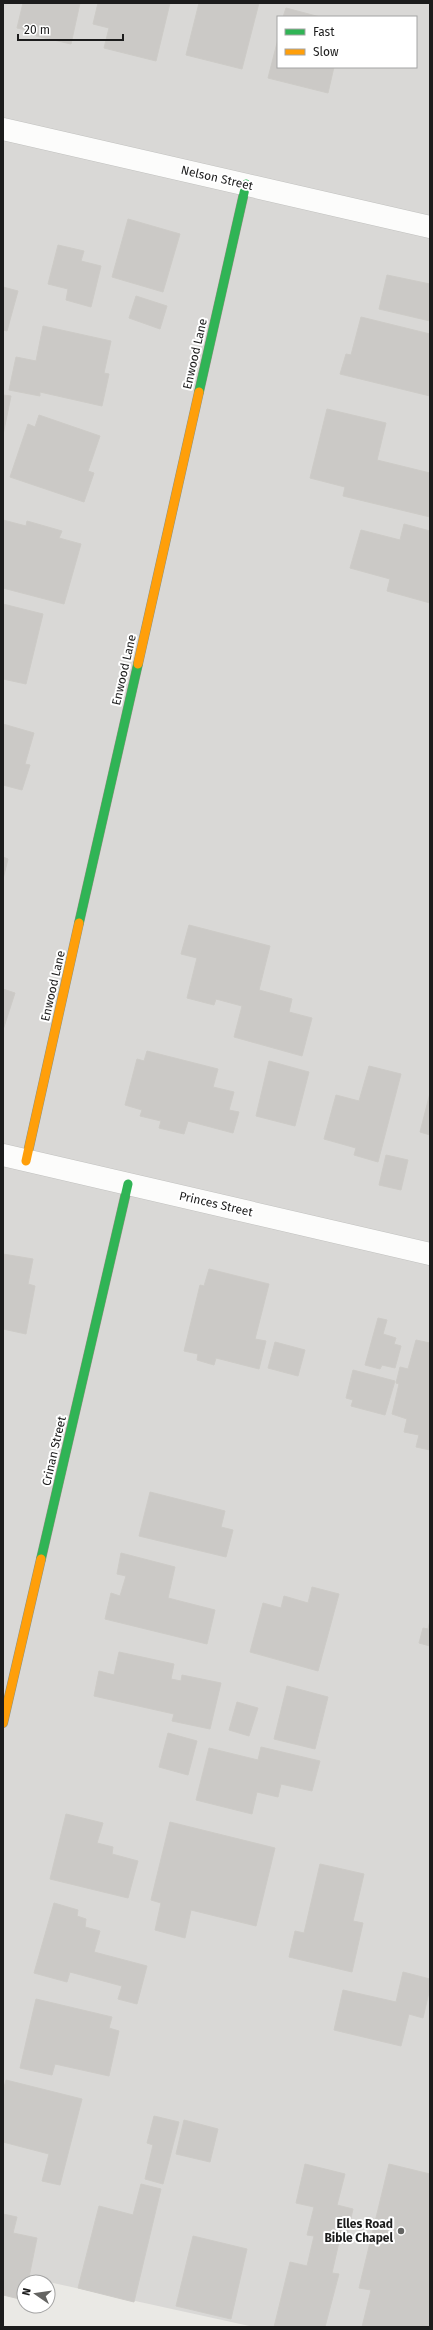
<svg xmlns="http://www.w3.org/2000/svg" width="433" height="2330" font-family="'Fira Sans',sans-serif">
<style>
.residential{fill:#d9d8d6;fill-rule:evenodd}
.building{fill:#cbc9c6;stroke:#cdcbc7}
.lines{fill:none;stroke-linecap:round;stroke-linejoin:round}
.street-casing{stroke:#c1c1bf;stroke-width:23}
.fast-casing{stroke:#8f927f;stroke-width:10}
.slow-casing{stroke:#8f927f;stroke-width:10}
.street{stroke:#fcfcfb;stroke-width:22}
.fast{stroke:#30b455;stroke-width:9}
.slow{stroke:#ff9f0a;stroke-width:9}
.poi-dot{fill:#646462;stroke:#fff;stroke-width:1.5}
.labels{text-anchor:middle;stroke-width:4;stroke-linejoin:round;paint-order:stroke}
.street-label{font-size:12px;fill:#1c1c1c;stroke:#fff}
.poi-label{font-size:12px;font-weight:bold;fill:#1c1c1c;stroke:#fff;text-anchor:end}
</style>
<rect width="100%" height="100%" fill="#eae9e5"/>
<path class="residential" d="M3 3H430V2327H254L3 2272ZM278 17H416V67H278Z"/>
<path class="building" d="M23 3H80L71 44 36 36 37 32 17 28Z
M98 3H170L156 61 104 48 109 28 93 24Z
M199 3H259L242 69 186 55Z
M286 8 320 17H283Z
M278 39V67H334L328 93 268 78Z
M128 219 180 234 163 292 112 277Z
M58 245 84 251 81 261 101 266 91 307 66 300 68 289 48 284Z
M387 275 430 284V321L379 309Z
M3 287 18 291 7 331 3 330Z
M136 296 167 306 160 329 129 318Z
M361 317 430 334V396L340 374 346 354 351 355Z
M43 326 111 341 104 373 109 374 102 406 40 392V396L9 390 16 357 36 361Z
M3 395 11 396 3 435Z
M327 409 386 423 377 460 430 473V517L343 496 345 487 310 478Z
M39 415 100 436 88 471 94 473 84 502 10 477 28 424 35 427Z
M3 520 26 526 27 521 62 531 59 538 81 544 64 604 3 588Z
M404 524 430 531V603L387 591 390 579 350 568 361 530 400 540Z
M3 604 43 614 26 684 3 679Z
M3 724 34 733 25 764 30 765 22 790 3 785Z
M3 857 8 859 3 879Z
M189 925 270 946 259 990 292 999 289 1012 312 1018 302 1056 234 1037 242 1006 216 999 214 1005 187 998 197 958 181 954Z
M3 989 15 993 3 1030Z
M147 1051 218 1069 213 1087 234 1092 229 1110 239 1112 233 1133 188 1121 184 1134 159 1128 161 1121 140 1116 142 1110 125 1105 137 1059 144 1061Z
M269 1061 309 1072 295 1126 256 1116Z
M369 1066 401 1074 378 1162 354 1155 356 1148 324 1139 336 1095 359 1101Z
M430 1093V1135L420 1132Z
M386 1155 408 1160 401 1190 379 1185Z
M3 1254 33 1259 28 1284 35 1286 26 1334 3 1329Z
M209 1269 269 1284 255 1339 266 1341 259 1369 216 1358 214 1365 197 1360 198 1354 184 1351 200 1285 204 1286Z
M378 1318 387 1320 383 1334 396 1338 394 1344 401 1346 395 1368 382 1365 380 1369 365 1365Z
M416 1340 430 1343V1450L416 1447 419 1435 404 1432 407 1419 392 1414 399 1384 396 1383 400 1367 408 1369Z
M275 1342 305 1350 298 1376 268 1368Z
M353 1370 395 1381 385 1415 351 1406 353 1400 346 1398Z
M150 1492 225 1511 221 1527 233 1530 226 1557 139 1536Z
M121 1553 175 1567 168 1598 215 1610 207 1644 105 1619 111 1593 120 1596 126 1576 117 1574Z
M312 1587 339 1594 318 1671 250 1652 263 1603 281 1608 284 1596 308 1603Z
M430 1620V1646L419 1643 423 1628 428 1629Z
M119 1652 174 1664 171 1679 181 1681 182 1675 221 1683 210 1729 172 1721 174 1714 94 1696 99 1671 114 1675Z
M287 1686 328 1697 315 1749 274 1739Z
M237 1702 258 1708 249 1736 229 1730Z
M168 1733 197 1741 188 1775 159 1767Z
M261 1747 320 1761 312 1791 281 1784 278 1797 257 1792 252 1814 196 1800 209 1748 258 1760Z
M66 1814 103 1823 97 1843 113 1847 112 1854 138 1861 128 1898 50 1879Z
M170 1822 275 1848 256 1926 191 1910 185 1938 155 1930 161 1903 151 1900Z
M320 1864 364 1874 353 1921 363 1923 352 1972 289 1957 295 1931 304 1933Z
M54 1903 78 1910 77 1916 86 1919 85 1927 100 1931 94 1952 147 1966 137 2004 118 1999 122 1986 70 1972 67 1982 34 1973Z
M403 1972 430 1979V1988L423 2018 409 2014 401 2046 334 2030 343 1990 396 2002Z
M36 1999 112 2017 109 2028 119 2031 109 2076 55 2064 52 2075 20 2068Z
M6 2080 82 2099 60 2185 42 2181 49 2154 3 2142V2091Z
M154 2116 179 2122 163 2184 145 2179 153 2145 147 2143Z
M184 2120 218 2129 210 2162 176 2154Z
M305 2164 345 2174 337 2205 353 2209 345 2244 339 2242 332 2273 339 2274 325 2327H274L290 2262 307 2266 314 2236 307 2235 314 2207 296 2203Z
M389 2164 430 2174V2327H362L371 2290 359 2288Z
M141 2184 161 2189 134 2302 78 2288 99 2206 133 2215Z
M3 2214 17 2217 13 2233 37 2238 28 2282H24V2300L3 2295Z
M193 2236 247 2249 231 2319 176 2306Z"/>
<g class="lines">
<g class="street-casing">
<path id="street" d="M3 129 430 227
M3 1155 430 1254"/>
</g>
<g class="fast-casing">
<path id="fast" d="M199 392 246 184
M79 923 138 664
M41 1559 128 1184"/>
</g>
<g class="slow-casing">
<path id="slow" d="M138 664 199 392
M26 1161 79 923
M3 1723 41 1559"/>
</g>
<use href="#street" class="street"/>
<use href="#fast" class="fast"/>
<use href="#slow" class="slow"/>
</g>
<circle class="poi-dot" cx="401" cy="2231" r="4"/>
<g class="labels">
<g class="street-label">
<text transform="translate(217 178) rotate(13)" y="4">Nelson Street</text>
<text transform="translate(195 354) rotate(-77)" y="4">Enwood Lane</text>
<text transform="translate(124 670) rotate(-77)" y="4">Enwood Lane</text>
<text transform="translate(53 986) rotate(-77)" y="4">Enwood Lane</text>
<text transform="translate(216 1204) rotate(13)" y="4">Princes Street</text>
<text transform="translate(54 1451) rotate(-77)" y="4">Crinan Street</text>
</g>
<g class="poi-label">
<text x="393" y="2228">Elles Road<tspan x="393" dy="14">Bible Chapel</tspan></text>
</g>
</g>
<rect width="433" height="2330" fill="none" stroke="#1c1c1c" stroke-width="8"/>
<rect x="277" y="16" width="140" height="52" fill="#ffffff" stroke="#a4a4a4"/>
<rect x="285" y="29" width="20" height="6" fill="#30b455" stroke="#a4a4a4"/>
<text x="313" y="36" font-size="12" fill="#1c1c1c">Fast</text>
<rect x="285" y="49" width="20" height="6" fill="#ff9f0a" stroke="#a4a4a4"/>
<text x="313" y="56" font-size="12" fill="#1c1c1c">Slow</text>
<g transform="translate(36 2294) rotate(283)"><circle r="19" fill="#ffffff" stroke="#a4a4a4"/>
<path d="M0-3L7 15L0 10L-7 15Z" fill="#646462"/>
<text y="-6" font-size="11" font-weight="bold" text-anchor="middle" fill="#1c1c1c">N</text>
</g>
<path d="M18 34v6h105v-6" fill="none" stroke="#1c1c1c" stroke-width="2"/>
<text x="24" y="34" font-size="12" fill="#1c1c1c" stroke="#ffffff" stroke-width="3" paint-order="stroke">20 m</text>
</svg>
